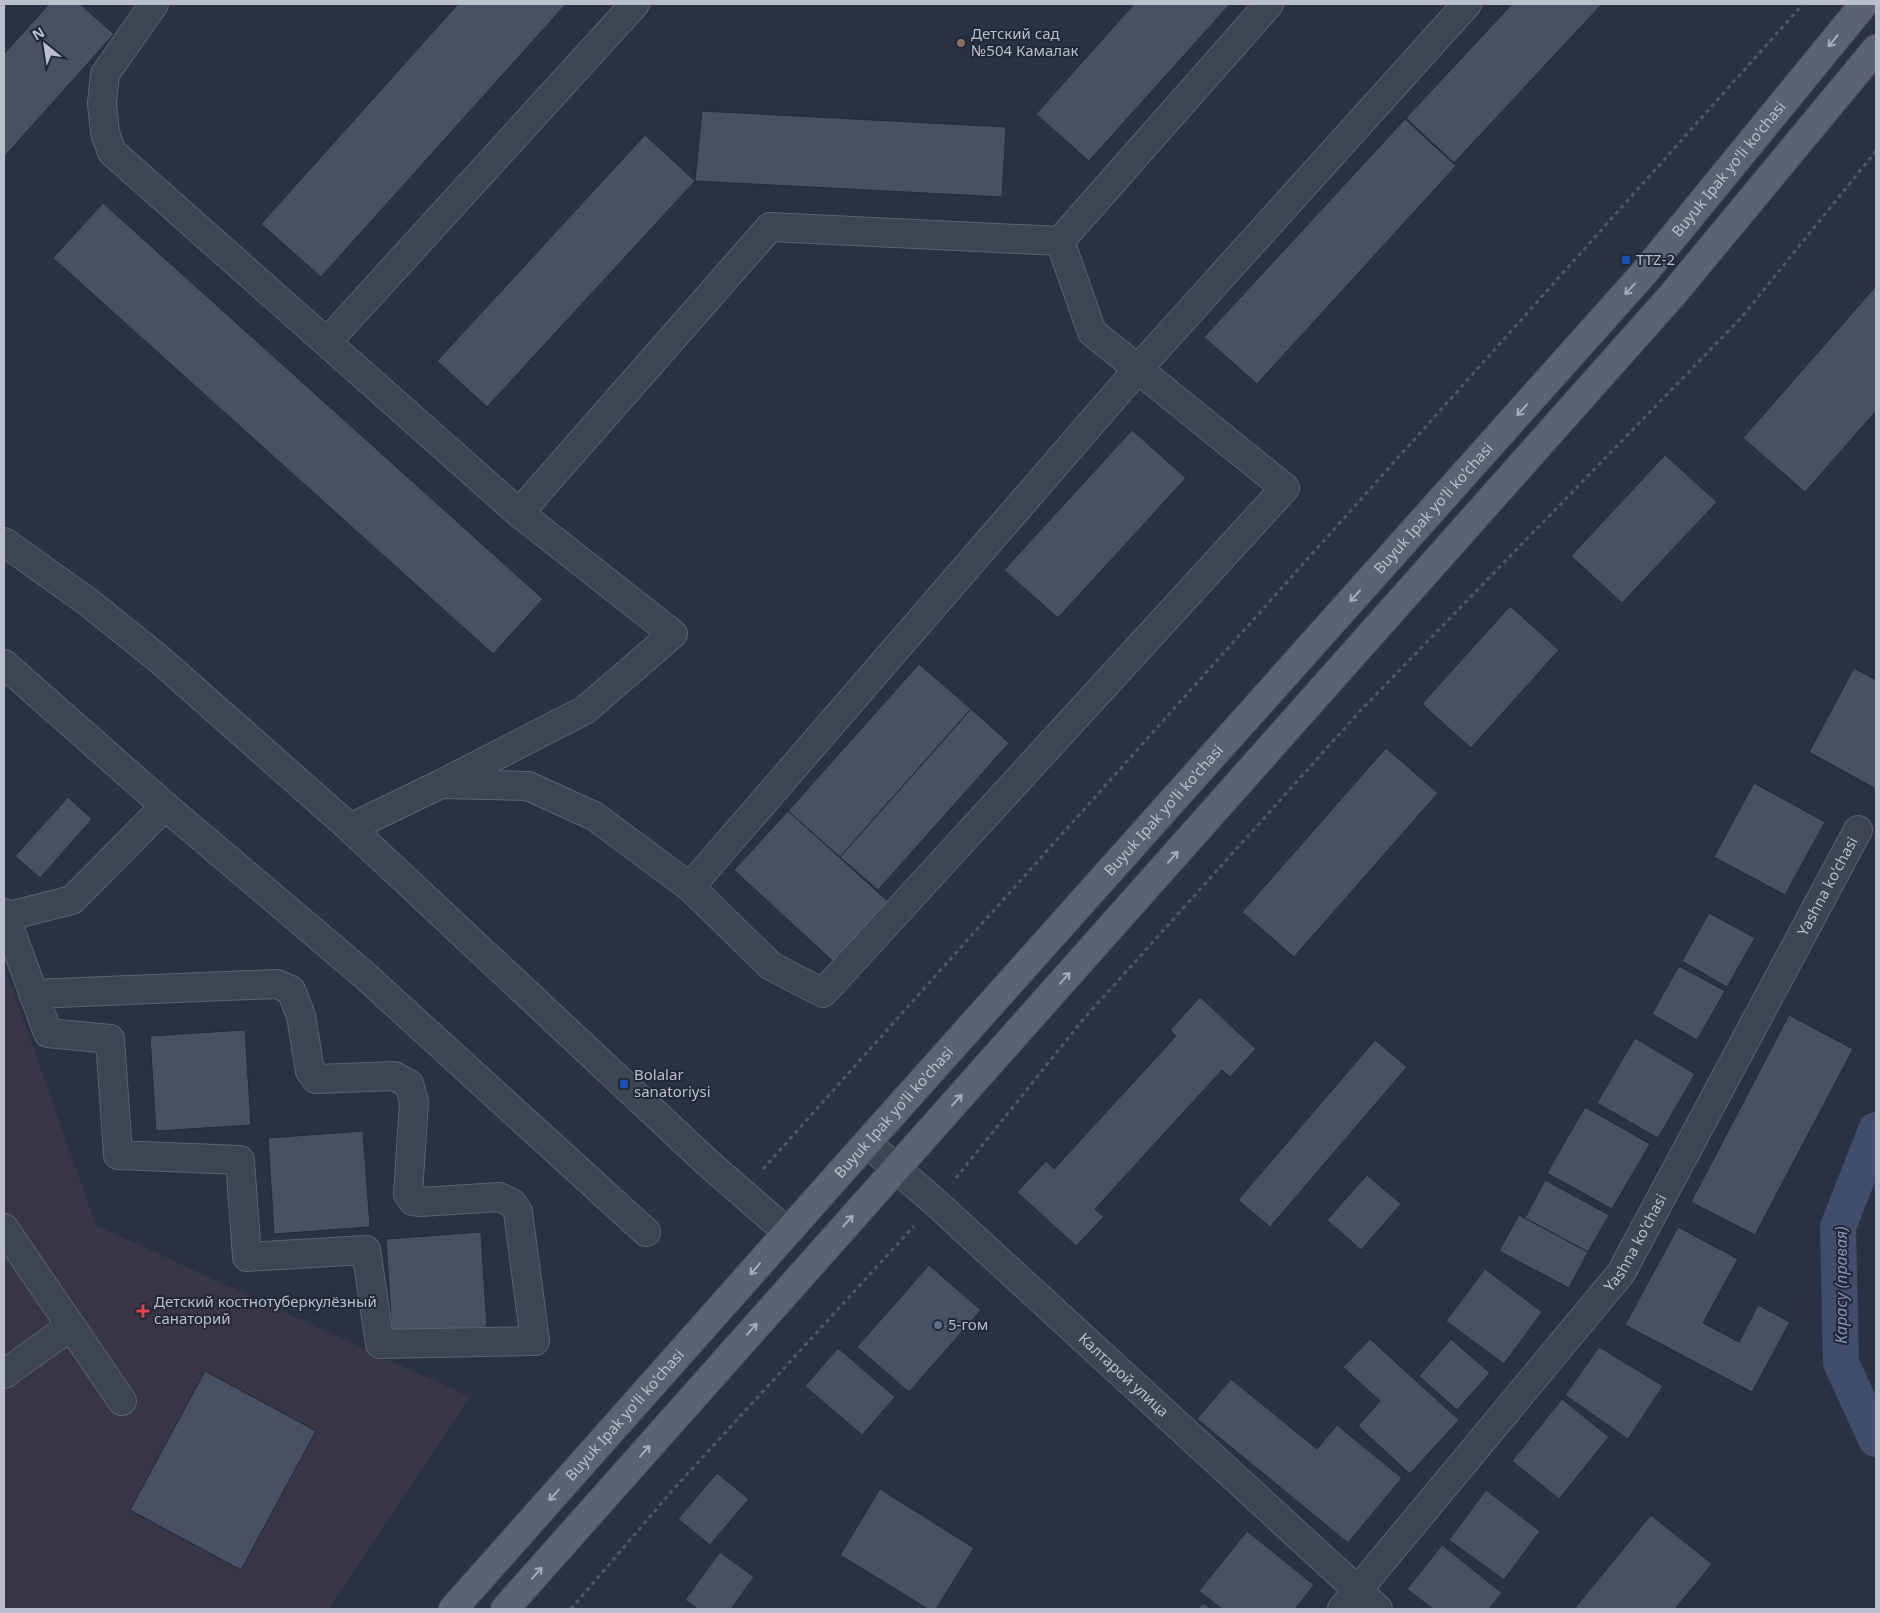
<svg xmlns="http://www.w3.org/2000/svg" width="1880" height="1613" font-family="'Noto Sans',sans-serif">
<style>
.medical{fill:#383544}
.lines{fill:none;stroke-linecap:round;stroke-linejoin:round}
.canal{stroke:#404d6b;stroke-width:36}
.building{fill:#485164;stroke:#242a3a}
.minor-casing{stroke:#5c6170;stroke-width:30}
.major-casing{stroke:#474c5c;stroke-width:30}
.path{stroke:#495b60;stroke-width:3;stroke-dasharray:4 4;stroke-linecap:butt}
.minor{stroke:#3d4452;stroke-width:28}
.major{stroke:#5b6272;stroke-width:28}
.oneway{stroke:#a8acba}
.education-dot{fill:#8d6e63;stroke:#222838;stroke-width:2}
.transit-dot{fill:#1a4fb4;stroke:#222838;stroke-width:2}
.health-dot{fill:#e0444e;stroke:#222838;stroke-width:2}
.service-dot{fill:#5c6f8a;stroke:#222838;stroke-width:2}
.labels{text-anchor:middle;stroke-width:4;stroke-linejoin:round;paint-order:stroke}
.poi-label{font-size:15px;fill:#bbbfcc;stroke:#222838;text-anchor:start}
.street-label{font-size:15px;fill:#bbbfcc;stroke:#222838}
.water-label{font-size:16px;font-style:italic;fill:#8492b2;stroke:#222838}
</style>
<rect width="100%" height="100%" fill="#293143"/>
<path class="medical" d="M4 965 96 1225 470 1397 329 1609H4Z"/>
<g class="lines">
<path class="canal" d="M1876 1130 1838 1227 1841 1363 1876 1439"/>
</g>
<path class="building" d="M49 4H80L114 34 4 157V54Z
M458 4H566L321 277 261 224Z
M1134 4H1230L1089 161 1036 114Z
M1512 4H1602L1454 163 1406 118Z
M702 111 1006 127 1002 197 695 181Z
M1405 119 1456 166 1257 384 1204 337Z
M645 135 695 181 487 407 437 361Z
M103 203 543 599 493 654 53 258Z
M1876 286V411L1805 492 1743 438Z
M1132 430 1186 478 1058 618 1004 570Z
M1665 455 1717 502 1622 603 1571 556Z
M1510 606 1559 650 1471 748 1422 704Z
M919 664 971 709 840 857 788 811Z
M1854 668 1876 680V789L1809 752Z
M971 709 1009 743 878 890 840 857Z
M1386 748 1438 793 1294 957 1242 912Z
M1754 783 1825 822 1785 895 1714 857Z
M68 797 92 819 40 878 15 856Z
M788 811 891 904 837 965 734 870Z
M1709 913 1755 938 1727 987 1682 961Z
M1679 966 1725 991 1697 1040 1652 1014Z
M1200 997 1256 1049 1230 1077 1222 1070 1095 1209 1104 1217 1076 1246 1017 1192 1046 1161 1054 1169 1176 1036 1170 1030Z
M1789 1015 1853 1049 1755 1235 1691 1202Z
M245 1030 251 1125 156 1131 150 1036Z
M1635 1038 1695 1074 1658 1138 1597 1103Z
M1375 1040 1407 1067 1270 1227 1238 1200Z
M1585 1107 1650 1144 1612 1209 1547 1173Z
M363 1131 370 1227 274 1234 268 1138Z
M1367 1175 1401 1204 1361 1250 1327 1220Z
M1545 1180 1609 1215 1588 1252 1525 1218Z
M1519 1215 1588 1252 1569 1288 1499 1251Z
M1678 1227 1738 1259 1703 1323 1739 1342 1758 1305 1790 1322 1752 1392 1625 1325Z
M481 1232 487 1327 392 1333 386 1239Z
M929 1265 981 1310 909 1392 857 1347Z
M1485 1269 1542 1312 1504 1364 1446 1321Z
M1370 1339 1459 1420 1410 1474 1358 1426 1380 1401 1343 1367Z
M1451 1339 1490 1373 1457 1410 1419 1376Z
M1599 1347 1663 1386 1628 1439 1565 1395Z
M838 1348 895 1397 862 1435 805 1386Z
M205 1371 316 1431 241 1570 130 1510Z
M1231 1379 1317 1449 1337 1425 1402 1478 1348 1543 1197 1419Z
M1562 1399 1609 1437 1559 1499 1512 1461Z
M717 1473 749 1499 710 1545 678 1519Z
M880 1489 974 1548 936 1609H928L840 1555Z
M1486 1490 1540 1531 1504 1580 1449 1540Z
M1651 1515 1712 1564 1675 1609H1574Z
M1247 1531 1314 1585 1295 1609H1222L1199 1591Z
M1442 1545 1502 1593 1489 1609H1433L1407 1589Z
M720 1552 754 1577 731 1609H698L685 1600Z
M1203 1603 1211 1609H1198Z"/>
<g class="lines">
<g class="minor-casing">
<g id="minor">
<path d="M154 4 105 74 102 103 105 133 112 152 519 513 673 634 585 710 443 783"/>
<path d="M327 342 635 4"/>
<path d="M519 513 770 227 1060 241"/>
<path d="M4 542 88 602 159 659 350 828 709 1164 787 1232"/>
<path d="M4 664 165 806 362 973 646 1232"/>
<path d="M350 828 441 784 528 786 594 816 690 887 771 966 823 993 1285 488 1092 332 1060 241 1269 4"/>
<path d="M690 887 1138 369 1467 4"/>
<path d="M4 913 48 1033 110 1039 118 1155 240 1160 247 1257 366 1250 380 1344 535 1341 518 1212 512 1203 499 1197 421 1202 413 1201 408 1194 414 1102 409 1084 394 1076 316 1079 310 1071 301 1016 291 990 277 984 33 994"/>
<path d="M5 917 72 900 165 806"/>
<path id="s1" d="M867 1143 936 1203 1378 1609"/>
<path d="M4 1228 122 1401"/>
<path d="M4 1374 71 1326"/>
<path id="s2" d="M1342 1609 1621 1273 1858 830"/>
</g>
</g>
<g class="major-casing">
<g id="major">
<path id="s3" d="M453 1609 848 1164 1644 273 1864 4"/>
<path d="M505 1609 1674 293 1876 49"/>
</g>
</g>
<path class="path" d="M763 1169 1803 4
M956 1178 1081 1022 1361 710 1741 318 1876 151
M571 1609 671 1492 914 1226"/>
<use href="#minor" class="minor"/>
<use href="#major" class="major"/>
</g>
<defs><path id="oneway-shaft" d="M-6 0H5M1.5-3L5.5 0L1.5 3" fill="none" stroke-width="1.6" stroke-linecap="round" stroke-linejoin="round" transform="scale(1.25)"/></defs>
<g class="oneway">
<use href="#oneway-shaft" transform="translate(1833 41) rotate(129)"/>
<use href="#oneway-shaft" transform="translate(1630 289) rotate(132)"/>
<use href="#oneway-shaft" transform="translate(1522 410) rotate(132)"/>
<use href="#oneway-shaft" transform="translate(1355 596) rotate(132)"/>
<use href="#oneway-shaft" transform="translate(1173 857) rotate(-48)"/>
<use href="#oneway-shaft" transform="translate(1065 978) rotate(-48)"/>
<use href="#oneway-shaft" transform="translate(957 1100) rotate(-48)"/>
<use href="#oneway-shaft" transform="translate(848 1221) rotate(-48)"/>
<use href="#oneway-shaft" transform="translate(755 1269) rotate(131)"/>
<use href="#oneway-shaft" transform="translate(752 1329) rotate(-49)"/>
<use href="#oneway-shaft" transform="translate(645 1451) rotate(-48)"/>
<use href="#oneway-shaft" transform="translate(554 1495) rotate(132)"/>
<use href="#oneway-shaft" transform="translate(537 1573) rotate(-48)"/>
</g>
<circle class="education-dot" cx="961" cy="43" r="5"/>
<g class="transit-dot">
<rect x="1621" y="255" width="10" height="10" rx="2.5"/>
<rect x="619" y="1079" width="10" height="10" rx="2.5"/>
</g>
<path class="health-dot" d="M140.5 1303.5h5v5h5v5h-5v5h-5v-5h-5v-5h5z"/>
<circle class="service-dot" cx="938" cy="1325" r="5"/>
<g class="labels">
<g class="poi-label">
<text x="971" y="39">Детский сад<tspan x="971" dy="17">№504 Камалак</tspan></text>
<text x="1636" y="265">TTZ-2</text>
<text x="634" y="1080">Bolalar<tspan x="634" dy="17">sanatoriysi</tspan></text>
<text x="154" y="1307">Детский костнотуберкулёзный<tspan x="154" dy="17">санаторий</tspan></text>
<text x="948" y="1330">5-гом</text>
</g>
<g class="street-label">
<text dy="5" stroke="none"><textPath href="#s3" startOffset="1924">Buyuk Ipak yo'li ko'chasi</textPath></text>
<text dy="5" stroke="none"><textPath href="#s3" startOffset="1474">Buyuk Ipak yo'li ko'chasi</textPath></text>
<text dy="5" stroke="none"><textPath href="#s3" startOffset="1069">Buyuk Ipak yo'li ko'chasi</textPath></text>
<text dy="5" stroke="none"><textPath href="#s2" startOffset="875">Yashna ko'chasi</textPath></text>
<text dy="5" stroke="none"><textPath href="#s3" startOffset="664">Buyuk Ipak yo'li ko'chasi</textPath></text>
<text dy="5" stroke="none"><textPath href="#s2" startOffset="470">Yashna ko'chasi</textPath></text>
<text dy="5" stroke="none"><textPath href="#s1" startOffset="346">Калтарой улица</textPath></text>
<text dy="5" stroke="none"><textPath href="#s3" startOffset="259">Buyuk Ipak yo'li ko'chasi</textPath></text>
</g>
<g class="water-label">
<text transform="translate(1841 1285) rotate(-90)" y="6">Карасу (правая)</text>
</g>
</g>
<rect width="1880" height="1613" fill="none" stroke="#bbbfcc" stroke-width="10"/>
<g transform="translate(45 45) rotate(330)" stroke="#222838" stroke-width="4" paint-order="stroke">
<path d="M0-4L9 19L0 12L-9 19Z" fill="#bbbfcc"/>
<text y="-8" font-size="14" font-weight="bold" text-anchor="middle" fill="#bbbfcc">N</text>
</g>
</svg>
